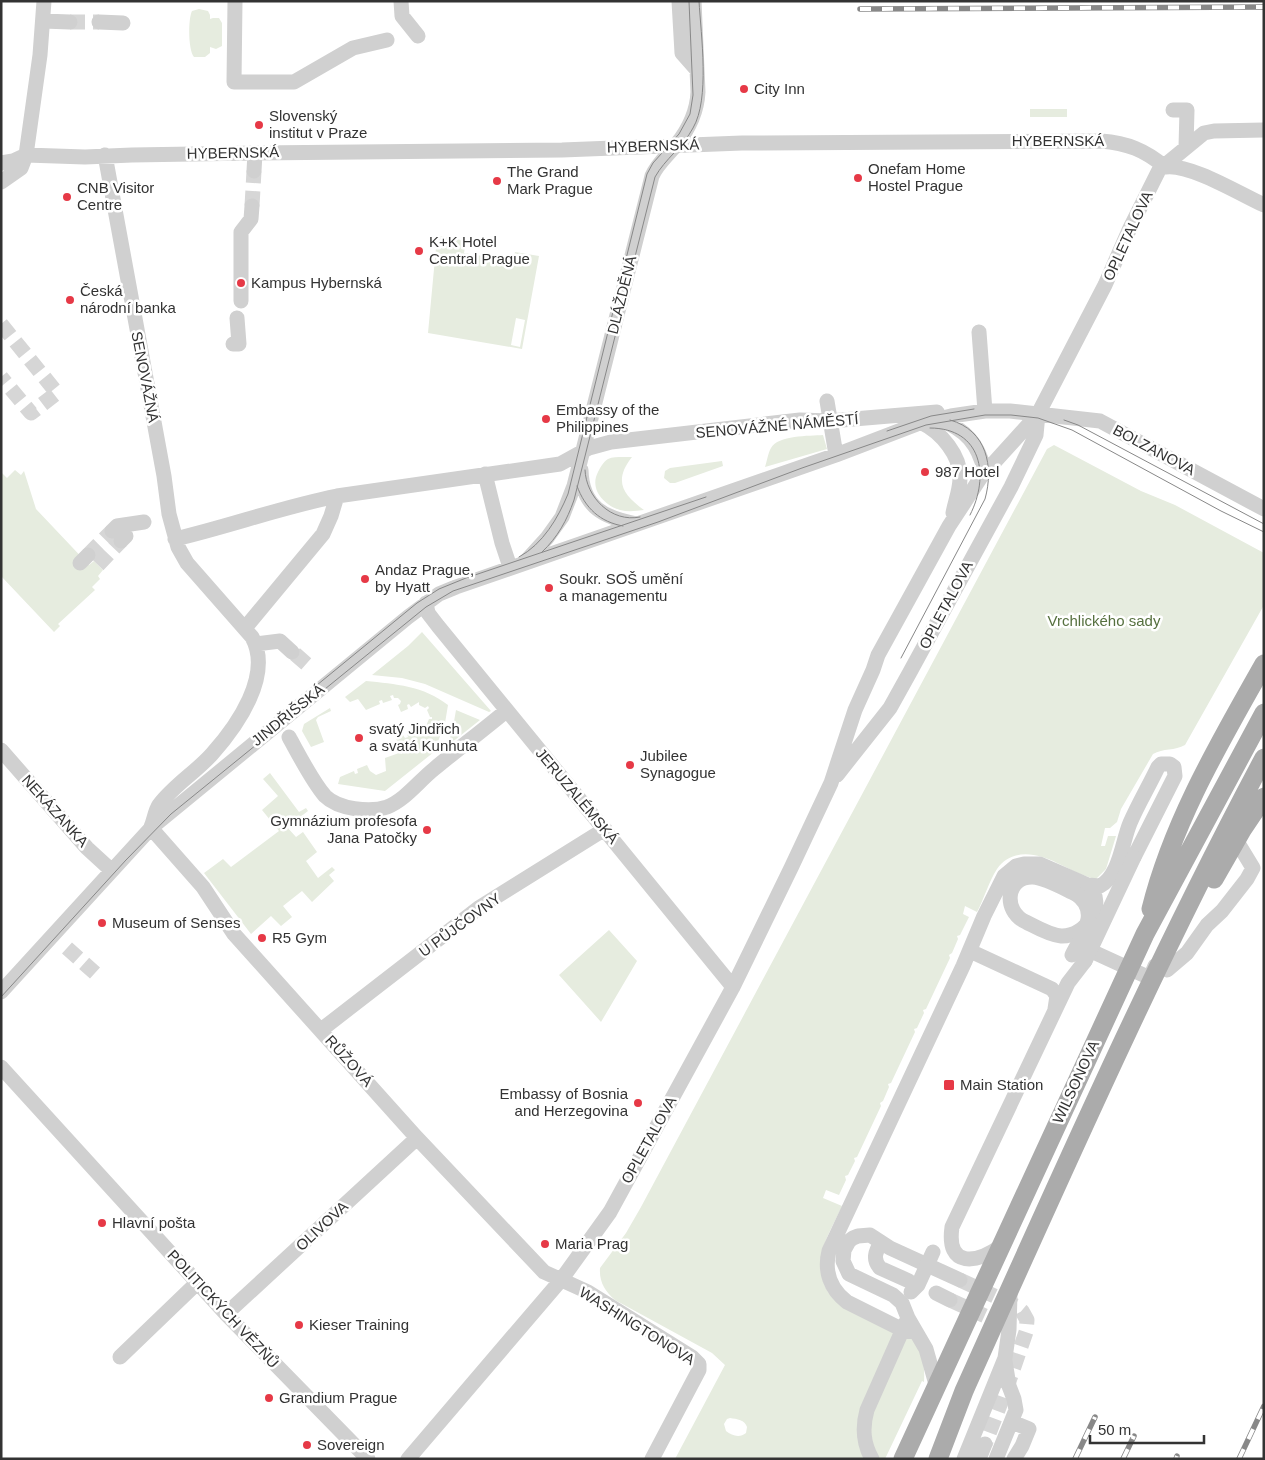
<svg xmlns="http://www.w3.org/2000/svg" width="1265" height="1460" font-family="Arial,sans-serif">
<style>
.green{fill:#e6ecdf;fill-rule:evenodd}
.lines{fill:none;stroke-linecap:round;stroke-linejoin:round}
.minor-tunnel{stroke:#d6d6d6;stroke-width:15;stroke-dasharray:15 8;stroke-linecap:butt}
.minor{stroke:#d0d0d0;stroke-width:15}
.major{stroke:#ababab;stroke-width:19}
.tram{stroke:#888;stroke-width:1}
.rail-casing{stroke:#888;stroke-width:5.5}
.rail{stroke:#fff;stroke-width:4;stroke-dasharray:11;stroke-linecap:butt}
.minor-bridge{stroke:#d0d0d0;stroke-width:15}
.poi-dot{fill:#e63946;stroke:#fff;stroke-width:2}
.labels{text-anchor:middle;stroke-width:5;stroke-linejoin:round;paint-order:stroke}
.poi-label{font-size:15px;fill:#333;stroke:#fff;text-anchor:start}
.street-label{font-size:15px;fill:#333;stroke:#fff}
.park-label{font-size:15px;fill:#56703f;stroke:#fff}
</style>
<rect width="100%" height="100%" fill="#fff"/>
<path class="green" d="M199 9 208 11 210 15V19L213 18H219L222 23V46L216 49 210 47V53L205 57H194C188 50 188 19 192 11Z
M1030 109H1067V117H1030Z
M440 236 466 241 464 253 513 261 515 252 539 256 522 349 428 333 437 237ZM516 318 525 320 520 347 511 345Z
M823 435 827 449 765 467C767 461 768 453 771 448 778 435 809 436 823 435Z
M1054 445 1141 491 1175 505 1264 553V605L1185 745C1175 751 1163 748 1153 754L1121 809 1117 822 1110 828H1105L1101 846H1105L1108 836H1116L1106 869 1096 879C1082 876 1070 869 1057 863 1037 853 1012 848 997 869 989 881 984 899 977 912L965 906 963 914 969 917 960 935 957 936 958 939 952 953 949 955 950 958 926 1009 923 1010 924 1013 917 1028 914 1029 915 1032 891 1083 888 1084 889 1087 883 1101 880 1103 881 1106 857 1157 854 1158 855 1161 848 1175 845 1176 846 1180 839 1195 826 1190 823 1198 842 1206C828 1237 810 1260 828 1292L908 1339 912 1338C923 1347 925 1368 924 1382L922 1381 885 1459H675L725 1365 712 1353 615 1300C605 1291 599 1282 600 1268L626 1233 641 1207 1047 449ZM730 1418C737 1419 745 1420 747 1427L746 1433C740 1438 732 1436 726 1431L724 1424 727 1419Z
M623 457H632C613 481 623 495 644 510 636 511 628 512 620 510 604 505 589 489 598 472 600 468 603 462 608 459 612 457 618 457 623 457Z
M722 461 723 466 675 483H670L664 478 665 471 670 468Z
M15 470 21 475 24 471 36 509 89 565 94 561 103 570 98 576 100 579 92 587 95 590 58 624 60 626 54 632 1 576V472L7 478Z
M422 632 491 711 489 712 425 684 402 678 372 675 408 646Z
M366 681C395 684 424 686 448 705L445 723 434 752 385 791 338 784 340 777 354 771 355 774 358 773 357 769 367 765 370 771 376 775 386 771 385 758 399 753 402 754 403 751 400 750 396 738 403 735 405 738 408 737 407 734 416 730 417 734 420 733 419 729 424 727 427 730 428 728 426 726 429 719H432V717H430L427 710 429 708 428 706 425 708 419 705V702L411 707 409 704 407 705 408 709 401 712 398 705 400 704 401 701 398 698H394L393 695 390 696 392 700 383 703 382 700 379 701 380 704 366 710 358 699 350 702 345 697Z
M330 708 331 711 318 717 316 720 324 742 311 747 302 731 304 724Z
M456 710 480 720 446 747 452 733Z
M270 773 299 812 306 808 308 811 287 827 296 837 303 832 317 852 306 861 318 878 332 867 335 870 329 875 334 881 312 902 302 891 283 906 292 917 281 926 271 916 251 934 204 873 223 859 231 867 279 831 262 810 278 796 263 779Z
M609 930 637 961 601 1022 559 975Z"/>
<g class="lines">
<path class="minor-tunnel" d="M70 22H99
M252 206 254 171
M1 324 57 393 31 413 1 377
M88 555 112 531
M98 565 121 541
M295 654 311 668
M67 948 95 973
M960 1280 1016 1306 1022 1311 1027 1320 1026 1332 1008 1384 985 1444
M950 1300 1005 1325"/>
<path class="minor" d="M235 1 234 82H294L353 48 387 40
M401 1 402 16 418 36
M679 1 682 53 697 70
M43 21 70 22
M99 22 123 23
M1173 110H1187L1186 147
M105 155 164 476 169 514 178 547 187 563 252 637C273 675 237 726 212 754 196 772 174 785 159 805 155 811 154 820 151 827
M1 163 13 161 26 155 85 157 132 155 255 153 562 150 742 143 1101 141C1127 143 1145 150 1165 167 1189 163 1240 194 1264 205
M254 171 255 153
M1 182 21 168 26 155 40 55 44 1
M241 301V232L251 219 252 206
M979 332 985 411
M233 344H239L237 318
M827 401 836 455
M939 419C966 430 978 443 985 472
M922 423C941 432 961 456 960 478 960 490 955 502 953 513
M581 470C582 508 605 518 637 524
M485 474 502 543 510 567
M112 531 117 526 144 522
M175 539C230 526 282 507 337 496L560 464 589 448 611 442 800 420 830 421 937 412
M121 541 126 536
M526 561 547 538 562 517 574 486 652 176C657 164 667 156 676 145 689 129 697 113 698 92L694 1
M80 563 88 555
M426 603 428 613 438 626 733 987
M245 628 323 534 331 516 337 496
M256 644 280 641 292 652
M289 737C299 755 312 781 325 796 338 809 370 813 387 807 405 800 419 781 434 769 458 749 482 731 506 711
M1 750 87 848 111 870
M837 775 890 708 910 672 1011 487 1036 435 1038 414 1105 285 1130 228 1159 170 1204 133 1214 131 1264 130
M151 828 203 887 234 934 417 1138 544 1272 588 1292 692 1357 699 1364V1370L652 1459
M1088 885 1100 886C1120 875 1122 842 1130 823 1138 804 1149 786 1158 767L1161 764H1170L1174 767 1175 776 1134 857
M1078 945 1150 978 1155 966
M970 951 1052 989 1057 996 1055 1009
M1167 970 1187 953 1207 925 1222 911 1247 879 1253 868 1236 840
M1 992 151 828 408 617 439 594 456 587 836 455 917 424 951 416 985 411H1010L1100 421 1264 509
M321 1030 480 907 605 829
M1 1067 226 1314 368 1459
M881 1242C876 1251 872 1259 880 1268L909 1281
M1001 1246C977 1263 946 1269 952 1227L1068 983 1085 961
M936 1293 950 1300
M226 1314 417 1138
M916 1332 903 1330 847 1302C830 1289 824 1271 829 1251L963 966 984 916 1004 876 1016 866 1024 864H1040L1088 885C1108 904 1086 937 1061 936 1049 935 1036 927 1026 922 1002 911 1006 876 1033 877 1046 878 1065 889 1076 894
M120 1357 198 1282
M937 1388 926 1349 908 1318 902 1303 893 1295 849 1274 843 1261 844 1250 849 1241 853 1238 858 1236 870 1235 890 1248 960 1280
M1012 1422 1029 1429 1022 1446 1014 1459
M408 1459 561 1280 610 1212 733 987 791 868 831 783 855 710 873 670 878 655 949 526 981 477 1038 414
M872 1459C863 1443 862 1428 867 1410L906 1322
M964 1459 1005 1358 1009 1330 1010 1293
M979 1459 985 1444
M996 1459 1016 1410 1014 1399 1009 1386 1005 1361"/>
<path class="major" d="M1214 879 1242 830 1264 797
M1151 909C1173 821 1220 742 1264 664
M903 1459 1145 934 1264 713
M938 1459 964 1391C1060 1178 1154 964 1264 758"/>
<path class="tram" d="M1064 420 1078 425 1264 524
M930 428C982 428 990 476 970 515
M887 431 931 416 974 409
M585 470C586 497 611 523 640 517
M577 486C585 508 600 522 623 526
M542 552C558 537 567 520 574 500L655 177C665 159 683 147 693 128 710 99 701 36 699 1
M519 557C543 544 558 518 568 494L647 174 653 163 679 134 690 114 693 95 689 1
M901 658 985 499C994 467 987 430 950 420
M261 731 417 603 439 589 466 578 706 497
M1 997 126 860 171 814 426 607 453 591 658 522 802 468 926 425 985 415H1011L1038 418 1072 430 1221 511 1264 532"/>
<g class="rail-casing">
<path id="rail" d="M860 9 1264 7
M1075 1459 1095 1417
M1123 1459 1134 1436
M1176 1459 1177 1456
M1239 1459 1264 1406"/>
</g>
<use href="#rail" class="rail"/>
<path class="minor-bridge" d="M1072 955C1082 935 1101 911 1076 894
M1085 961 1134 857
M911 1292 918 1285 933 1252"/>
</g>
<g class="poi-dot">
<circle cx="744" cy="89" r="5"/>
<circle cx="259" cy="125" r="5"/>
<circle cx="858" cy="178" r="5"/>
<circle cx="497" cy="181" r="5"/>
<circle cx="67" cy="197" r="5"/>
<circle cx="419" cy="251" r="5"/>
<circle cx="241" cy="283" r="5"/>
<circle cx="70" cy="300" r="5"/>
<circle cx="546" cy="419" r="5"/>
<circle cx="925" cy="472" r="5"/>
<circle cx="365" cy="579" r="5"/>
<circle cx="549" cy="588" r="5"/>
<circle cx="359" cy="738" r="5"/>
<circle cx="630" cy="765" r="5"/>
<circle cx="427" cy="830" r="5"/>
<circle cx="102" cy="923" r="5"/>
<circle cx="262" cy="938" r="5"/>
<rect x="943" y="1079" width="12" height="12" rx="2.5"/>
<circle cx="638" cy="1103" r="5"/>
<circle cx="102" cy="1223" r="5"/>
<circle cx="545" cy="1244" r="5"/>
<circle cx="299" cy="1325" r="5"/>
<circle cx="269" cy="1398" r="5"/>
<circle cx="307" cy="1445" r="5"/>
</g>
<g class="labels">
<g class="poi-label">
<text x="754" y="94">City Inn</text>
<text x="269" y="121">Slovenský<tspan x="269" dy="17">institut v Praze</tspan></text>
<text x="868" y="174">Onefam Home<tspan x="868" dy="17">Hostel Prague</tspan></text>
<text x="507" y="177">The Grand<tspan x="507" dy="17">Mark Prague</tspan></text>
<text x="77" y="193">CNB Visitor<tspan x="77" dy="17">Centre</tspan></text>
<text x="429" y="247">K+K Hotel<tspan x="429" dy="17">Central Prague</tspan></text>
<text x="251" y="288">Kampus Hybernská</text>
<text x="80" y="296">Česká<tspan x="80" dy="17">národní banka</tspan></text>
<text x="556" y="415">Embassy of the<tspan x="556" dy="17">Philippines</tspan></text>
<text x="935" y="477">987 Hotel</text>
<text x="375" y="575">Andaz Prague,<tspan x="375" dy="17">by Hyatt</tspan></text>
<text x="559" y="584">Soukr. SOŠ umění<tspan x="559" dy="17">a managementu</tspan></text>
<text x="369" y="734">svatý Jindřich<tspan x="369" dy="17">a svatá Kunhuta</tspan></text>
<text x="640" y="761">Jubilee<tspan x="640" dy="17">Synagogue</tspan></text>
<text x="417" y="826" text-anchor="end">Gymnázium profesofa<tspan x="417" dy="17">Jana Patočky</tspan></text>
<text x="112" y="928">Museum of Senses</text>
<text x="272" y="943">R5 Gym</text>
<text x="960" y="1090">Main Station</text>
<text x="628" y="1099" text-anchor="end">Embassy of Bosnia<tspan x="628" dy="17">and Herzegovina</tspan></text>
<text x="112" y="1228">Hlavní pošta</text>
<text x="555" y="1249">Maria Prag</text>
<text x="309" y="1330">Kieser Training</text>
<text x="279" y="1403">Grandium Prague</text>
<text x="317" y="1450">Sovereign</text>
</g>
<g class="street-label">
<text x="1058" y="146">HYBERNSKÁ</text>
<text transform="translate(653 146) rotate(-2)" y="5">HYBERNSKÁ</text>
<text transform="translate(233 153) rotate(-1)" y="5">HYBERNSKÁ</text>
<text transform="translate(1128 236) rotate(-65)" y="5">OPLETALOVA</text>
<text transform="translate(622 295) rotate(-76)" y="5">DLÁŽDĚNÁ</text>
<text transform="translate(145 377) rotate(79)" y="5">SENOVÁŽNÁ</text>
<text transform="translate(777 426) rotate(-5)" y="5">SENOVÁŽNÉ NÁMĚSTÍ</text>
<text transform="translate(1154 450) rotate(28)" y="5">BOLZANOVA</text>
<text transform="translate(946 605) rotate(-62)" y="5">OPLETALOVA</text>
<text transform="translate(288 715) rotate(-39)" y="5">JINDŘIŠSKÁ</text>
<text transform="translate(577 796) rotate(50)" y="5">JERUZALÉMSKÁ</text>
<text transform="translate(55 811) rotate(48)" y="5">NEKÁZANKA</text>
<text transform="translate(460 925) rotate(-36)" y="5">U PŮJČOVNY</text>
<text transform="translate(349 1061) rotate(48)" y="5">RŮŽOVÁ</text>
<text transform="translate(1076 1082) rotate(-65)" y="5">WILSONOVA</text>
<text transform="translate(649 1140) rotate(-61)" y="5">OPLETALOVA</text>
<text transform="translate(322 1226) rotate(-43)" y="5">OLIVOVA</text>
<text transform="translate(223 1309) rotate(47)" y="5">POLITICKÝCH VĚZŇŮ</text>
<text transform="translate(637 1326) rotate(32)" y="5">WASHINGTONOVA</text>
</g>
<g class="park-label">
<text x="1104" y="626">Vrchlického sady</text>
</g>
</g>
<rect width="1265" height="1460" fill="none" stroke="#333333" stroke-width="5"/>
<path d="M1090 1435v8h114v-8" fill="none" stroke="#333333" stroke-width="2.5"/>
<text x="1098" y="1435" font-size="15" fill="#333333" stroke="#ffffff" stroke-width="4" paint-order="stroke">50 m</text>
</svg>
